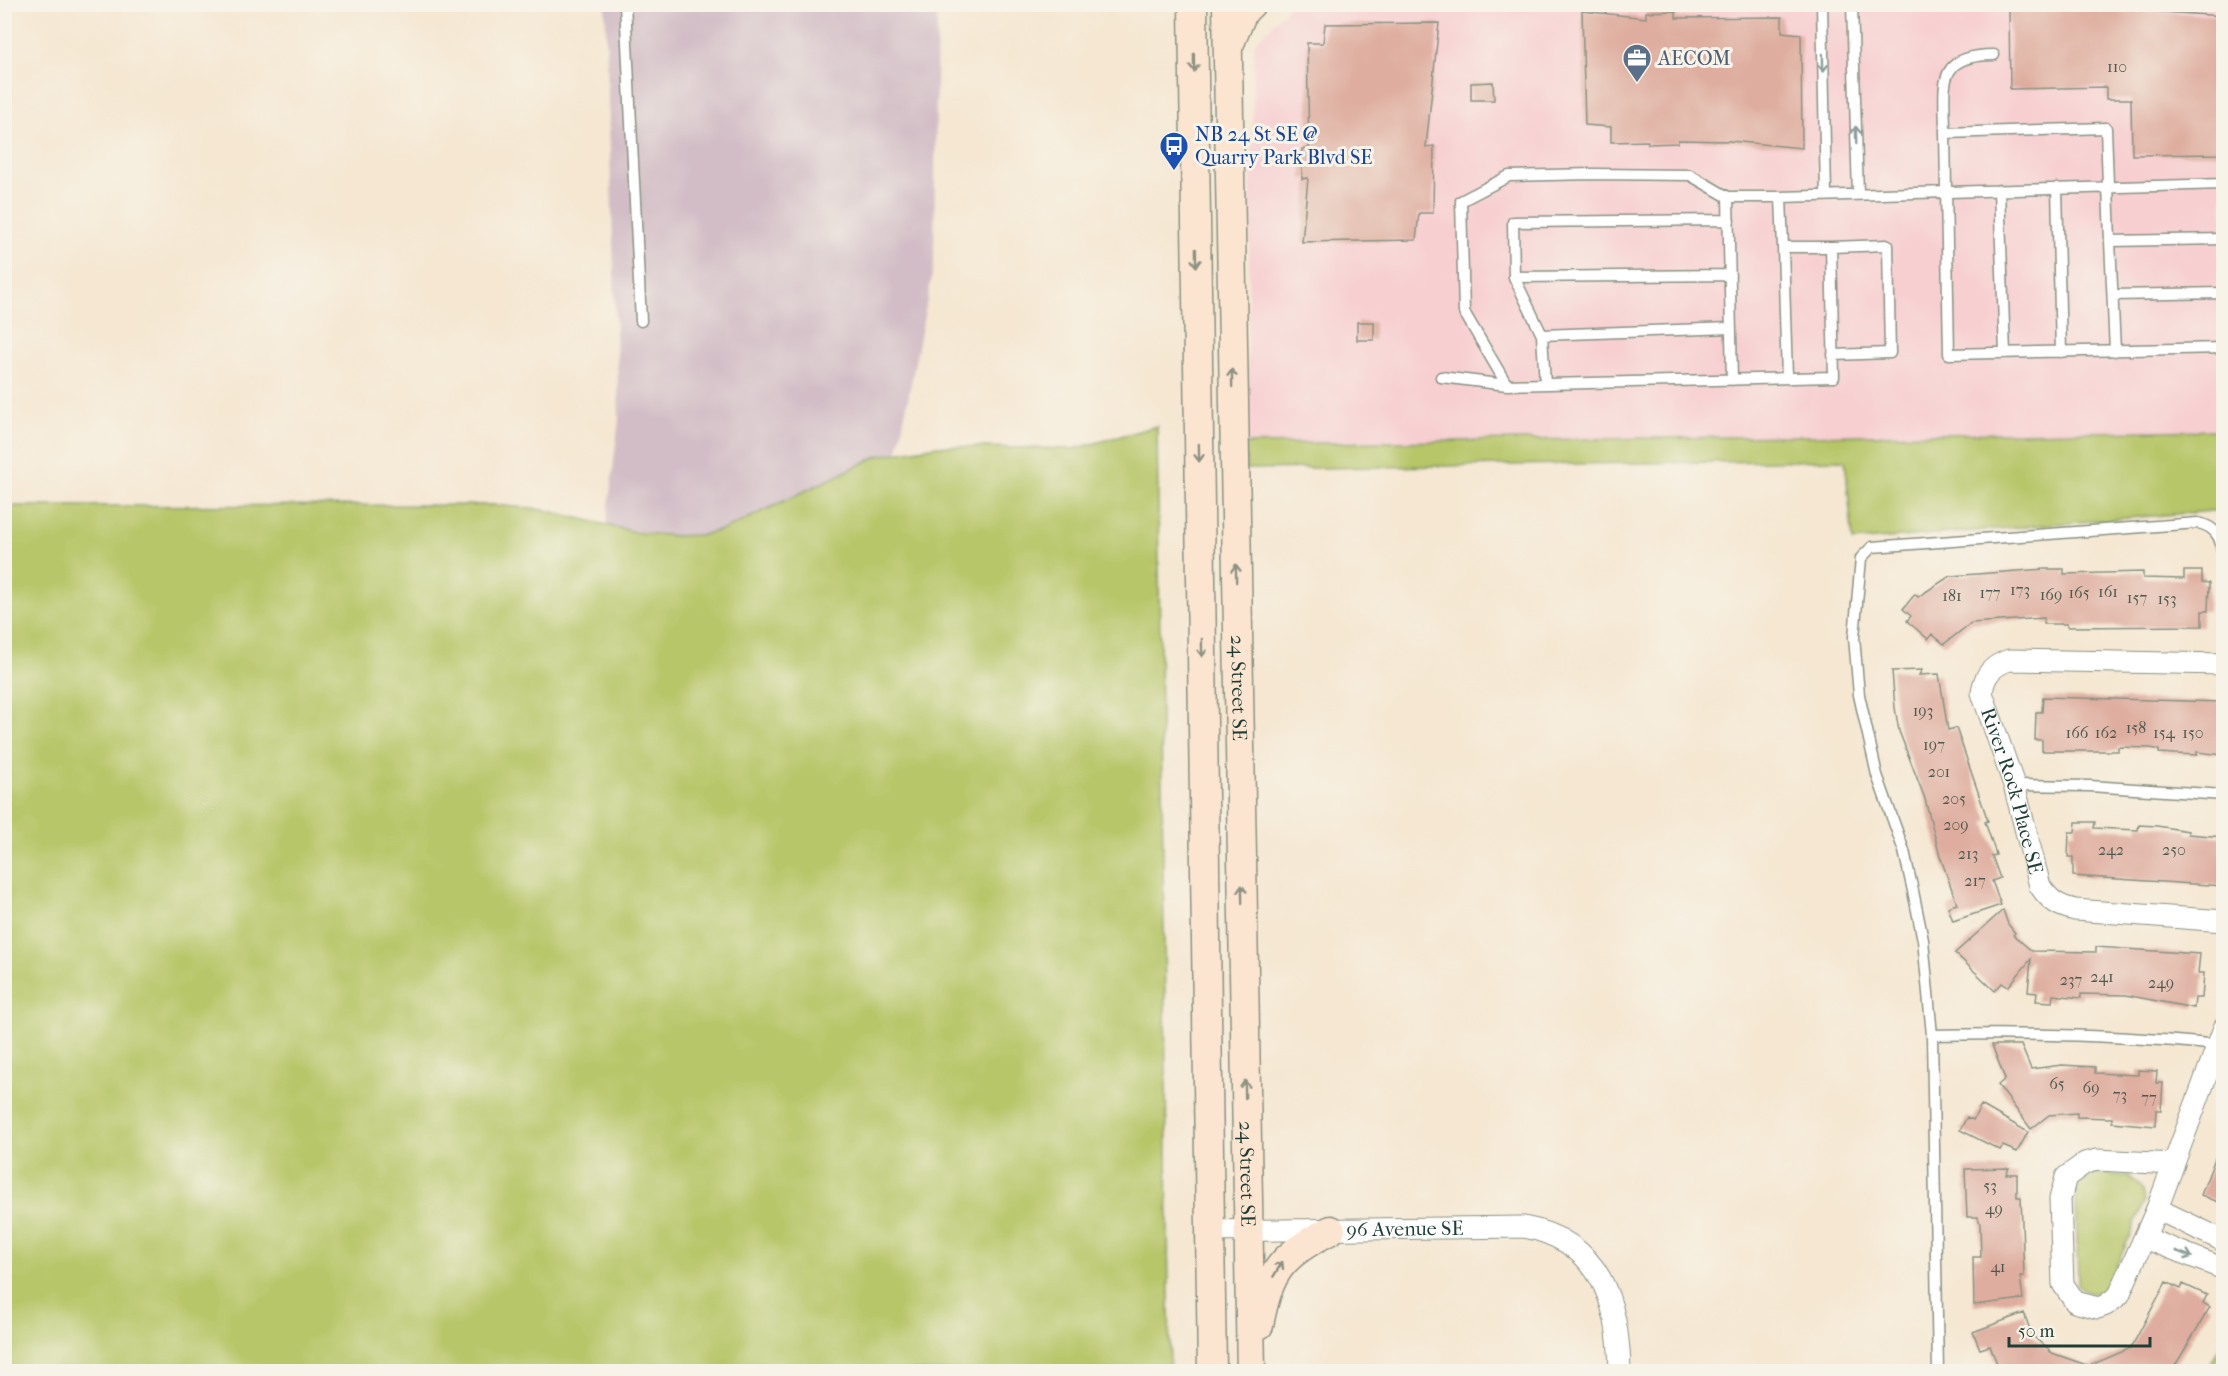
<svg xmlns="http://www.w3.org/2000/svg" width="2228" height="1376" font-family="'IM FELL French Canon',serif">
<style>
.built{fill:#f7cfd1}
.industrial{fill:#d2bdc6}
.green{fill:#b7c669;stroke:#6b824e;stroke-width:1.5}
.building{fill:#dead9f}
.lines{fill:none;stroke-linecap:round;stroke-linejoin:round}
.service-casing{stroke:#8a9283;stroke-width:13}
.minor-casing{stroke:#8a9283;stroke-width:23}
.secondary-casing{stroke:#8a9283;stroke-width:31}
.service{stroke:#fff;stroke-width:10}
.minor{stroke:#fff;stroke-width:21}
.secondary{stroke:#fce5d0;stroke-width:28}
.oneway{stroke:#8e9182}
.oneway2{stroke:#8f9e9a}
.labels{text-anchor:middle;stroke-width:6;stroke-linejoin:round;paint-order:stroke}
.number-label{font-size:16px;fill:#4f594f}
.service-label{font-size:20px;fill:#4e5e75;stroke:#f7f3e8;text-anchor:start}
.transit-label{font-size:20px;fill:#164399;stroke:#f7f3e8;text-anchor:start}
.street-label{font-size:20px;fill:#1f3d34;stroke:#f7f3e8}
</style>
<rect width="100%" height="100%" fill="#f7f3e8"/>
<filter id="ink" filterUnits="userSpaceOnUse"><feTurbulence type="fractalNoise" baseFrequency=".0167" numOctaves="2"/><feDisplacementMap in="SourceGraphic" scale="12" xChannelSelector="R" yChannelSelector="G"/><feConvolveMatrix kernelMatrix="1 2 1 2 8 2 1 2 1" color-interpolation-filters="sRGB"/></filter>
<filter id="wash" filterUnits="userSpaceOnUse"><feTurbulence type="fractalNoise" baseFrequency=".008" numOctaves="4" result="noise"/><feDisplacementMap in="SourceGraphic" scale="24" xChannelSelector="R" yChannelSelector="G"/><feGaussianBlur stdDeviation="1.35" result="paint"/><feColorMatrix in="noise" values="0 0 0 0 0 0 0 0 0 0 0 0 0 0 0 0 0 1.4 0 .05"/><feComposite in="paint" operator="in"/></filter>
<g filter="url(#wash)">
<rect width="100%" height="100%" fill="#f5e7d2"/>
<path class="built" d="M1290 5H2223V430L1245 444 1254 44Z"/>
<path class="industrial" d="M605 5H937L934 264 898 451 878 456 726 529 702 535 674 536 606 526 619 419Z"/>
<path class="green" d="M1157 426 1170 1371H5V506L495 505 545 510 635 532 674 536 702 535 726 529 878 456 937 446 1074 449Z
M2223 430V510L1853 541 1845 460 1246 469 1245 444Z
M2093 1174 2129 1176 2143 1190 2145 1202 2106 1289C2094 1295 2087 1295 2078 1285L2076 1193 2084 1179Z
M2223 1341V1371H2207Z"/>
<g id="blocks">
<path class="building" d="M2133 5V10L2223 16V154L2132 155 2131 99H2106V87L2010 89 2009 7Z
M1582 11 1646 18V12L1676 11V18L1782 17V32L1801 34 1802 148 1730 141 1678 140V143L1648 144V141L1611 142V127L1585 125Z
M1439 23 1426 147 1434 146 1433 213H1419L1416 240 1302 242 1308 178 1302 179V149H1309L1307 43H1323L1325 24Z
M1493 82 1494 100H1471V83Z
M1357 322H1374V340H1357Z
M2045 569H2064V574L2143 572V578L2184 579V571H2202V582L2209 583 2208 611H2202V626L2067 627V624H2044V618L1971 623 1944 644 1932 634 1928 639 1907 621 1911 616 1903 609 1915 594 1918 597 1950 576Z
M1922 670 1919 675 1939 674 1948 730 1956 728 1962 745 1988 821 1985 822 1995 851 1996 855 1992 856 2000 878 1992 881 2001 905 1953 921 1948 907 1957 904 1940 856 1925 799 1899 731 1895 708 1892 671Z
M2043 697 2223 702V755L2197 752V755L2174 754 2159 753V750L2151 748 2118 747V751H2042V740H2035L2036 712H2042Z
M2076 822H2095L2094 828 2138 830 2139 825 2157 826 2188 831V834L2223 837V886L2073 876V857H2068L2069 832H2075Z
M2003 910 2008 924 2015 933 2013 935 2032 951 2096 952V947L2200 954 2198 973H2204L2202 998H2195L2194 1008 2126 995 2081 994V998L2053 995 2052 1002 2036 1001 2037 993 2028 992 2031 959 2008 987 2002 983 1995 991 1955 953Z
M1992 1045H2021L2031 1069 2062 1065 2095 1067V1073L2138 1075V1070L2157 1071 2156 1083H2163L2161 1110H2156L2155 1126 2112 1122V1118L2077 1117V1113L2049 1115 2031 1129 1998 1085 2005 1079Z
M1981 1105 2028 1132 2017 1152 2003 1146 2000 1150 1960 1130 1967 1117 1973 1120Z
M2222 1140H2223V1204L2201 1195Z
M2009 1168 2006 1174H2017V1197H2021L2024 1276H2020L2023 1299 1974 1305 1973 1257H1981L1980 1224 1978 1217H1967L1965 1169Z
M2166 1282 2181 1289 2183 1284 2207 1295 2203 1303 2210 1307 2172 1371H2000L1990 1346 1980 1349 1973 1332 2024 1313 2032 1335 2052 1353 2089 1366 2131 1348Z"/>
</g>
</g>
<g filter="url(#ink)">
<use href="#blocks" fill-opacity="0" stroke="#8a9283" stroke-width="1.5"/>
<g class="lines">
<g class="service-casing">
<path id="service" d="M625 4 641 321
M1822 4 1826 195
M1852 4 1858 194
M1945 133C1945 86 1934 55 1994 55
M2057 188 2061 352
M1999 190 2005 353
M1728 197 1732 380
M1781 197 1783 247H1831L1834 377 1507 385 1464 312 1461 201 1509 176 1593 174 1690 175 1728 197H1781L2224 184
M2110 241 2106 128 1945 133 1949 354 2224 348
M1783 247 1787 378
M1831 247 1888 245 1890 353 1833 355
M1514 277 1513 222 1729 220
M2113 295 2224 293
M1542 335 1514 277 1730 275
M2115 351 2110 241 2224 239
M1441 377 1507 385
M1545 384 1542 335 1731 328
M2014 785 2090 786 2224 795
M1932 1035C2028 1033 2122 1035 2218 1045
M1938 1372 1932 1035 1923 940 1913 891 1904 851 1877 775 1859 695 1854 637 1861 558 1872 547 2198 523C2223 528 2222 547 2224 568"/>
</g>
<g class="minor-casing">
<g id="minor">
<path id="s1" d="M2224 664 2009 660C1992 666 1984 675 1982 693L2014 785 2040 886C2050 901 2058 906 2075 910L2224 921"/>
<path d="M2174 1164 2097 1160 2085 1163 2066 1177 2060 1199 2063 1284 2075 1302 2098 1308 2106 1305 2119 1295 2157 1209 2224 1028"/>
<path d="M2157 1209 2224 1241"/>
<path id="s2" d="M1209 1231 1524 1227C1600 1241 1619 1301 1620 1372"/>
<path d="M2145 1238 2224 1269"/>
</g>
</g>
<g class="secondary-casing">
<g id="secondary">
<path d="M1193 4 1212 1372"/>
<path id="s3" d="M1227 4 1251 1372"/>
<path d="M1230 43 1243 12 1251 4"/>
<path d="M1259 1325C1270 1269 1281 1256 1331 1230"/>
</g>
</g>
<use href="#service" class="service"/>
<use href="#minor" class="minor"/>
<use href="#secondary" class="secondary"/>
</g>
<defs><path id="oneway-shaft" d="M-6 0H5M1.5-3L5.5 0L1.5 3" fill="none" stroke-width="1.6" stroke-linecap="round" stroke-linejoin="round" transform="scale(1.5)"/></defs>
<g class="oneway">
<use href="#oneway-shaft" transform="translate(1194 63) rotate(89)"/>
<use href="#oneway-shaft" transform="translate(1196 258) rotate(89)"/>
<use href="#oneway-shaft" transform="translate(1232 378) rotate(-91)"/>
<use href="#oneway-shaft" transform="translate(1199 453) rotate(89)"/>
<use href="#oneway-shaft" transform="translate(1236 573) rotate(-91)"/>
<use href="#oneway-shaft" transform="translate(1202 648) rotate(89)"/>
<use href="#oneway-shaft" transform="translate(1242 894) rotate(-91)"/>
<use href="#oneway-shaft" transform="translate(1245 1089) rotate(-91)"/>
<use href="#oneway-shaft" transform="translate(1278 1269) rotate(-59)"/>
</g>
<g class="oneway2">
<use href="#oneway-shaft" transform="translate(1823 63) rotate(89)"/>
<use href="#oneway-shaft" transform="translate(1856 135) rotate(-92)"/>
<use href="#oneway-shaft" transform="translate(2184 1254) rotate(21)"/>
</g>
</g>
<defs>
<g id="office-pin" transform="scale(1.5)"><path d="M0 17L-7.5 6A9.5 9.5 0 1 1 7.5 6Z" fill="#5c6f8a" stroke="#f7f3e8"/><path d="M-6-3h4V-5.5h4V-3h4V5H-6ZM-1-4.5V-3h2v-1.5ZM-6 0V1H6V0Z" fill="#fff"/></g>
<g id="bus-pin" transform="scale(1.5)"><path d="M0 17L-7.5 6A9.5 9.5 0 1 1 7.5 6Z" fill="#1a4fb4" stroke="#f7f3e8"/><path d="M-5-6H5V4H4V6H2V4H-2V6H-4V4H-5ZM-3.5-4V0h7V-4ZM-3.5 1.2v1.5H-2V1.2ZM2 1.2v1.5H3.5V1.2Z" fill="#fff"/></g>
</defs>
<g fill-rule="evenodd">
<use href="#office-pin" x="1637" y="58"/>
<use href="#bus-pin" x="1174" y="146"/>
</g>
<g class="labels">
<g class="number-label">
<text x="2117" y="72">110</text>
<text x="2020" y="595">173</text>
<text x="2108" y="597">161</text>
<text x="1990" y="598">177</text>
<text x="2079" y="598">165</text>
<text x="2051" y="600">169</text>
<text x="1952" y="601">181</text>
<text x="2137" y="603">157</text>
<text x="2167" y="604">153</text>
<text x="1923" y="716">193</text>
<text x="2136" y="733">158</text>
<text x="2077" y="738">166</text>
<text x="2106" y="738">162</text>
<text x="2164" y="738">154</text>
<text x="2193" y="738">150</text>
<text x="1934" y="750">197</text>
<text x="1939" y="777">201</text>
<text x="1954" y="804">205</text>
<text x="1956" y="830">209</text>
<text x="2111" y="855">242</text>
<text x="2174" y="855">250</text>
<text x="1968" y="859">213</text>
<text x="1975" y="886">217</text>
<text x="2102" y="982">241</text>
<text x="2071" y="985">237</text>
<text x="2161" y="988">249</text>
<text x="2057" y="1089">65</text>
<text x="2091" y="1093">69</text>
<text x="2120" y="1100">73</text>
<text x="2149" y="1103">77</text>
<text x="1990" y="1191">53</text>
<text x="1994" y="1214">49</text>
<text x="1998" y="1272">41</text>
</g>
<g class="service-label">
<text x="1658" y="65">AECOM</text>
</g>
<g class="transit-label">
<text x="1195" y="141">NB 24 St SE @<tspan x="1195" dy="23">Quarry Park Blvd SE</tspan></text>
</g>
<g class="street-label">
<text dy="7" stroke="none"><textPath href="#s3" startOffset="684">24 Street SE</textPath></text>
<text dy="7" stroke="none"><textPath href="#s1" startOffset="363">River Rock Place SE</textPath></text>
<text dy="7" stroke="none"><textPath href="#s3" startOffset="1170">24 Street SE</textPath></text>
<text dy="7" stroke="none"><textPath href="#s2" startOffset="196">96 Avenue SE</textPath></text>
</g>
</g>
<rect width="2228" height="1376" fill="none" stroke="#f7f3e8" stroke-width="24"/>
<path d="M2009 1337v9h141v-9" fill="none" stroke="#1f3d34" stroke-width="3"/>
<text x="2018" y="1337" font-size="18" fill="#1f3d34" stroke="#f7f3e8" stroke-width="4.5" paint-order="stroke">50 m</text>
</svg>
